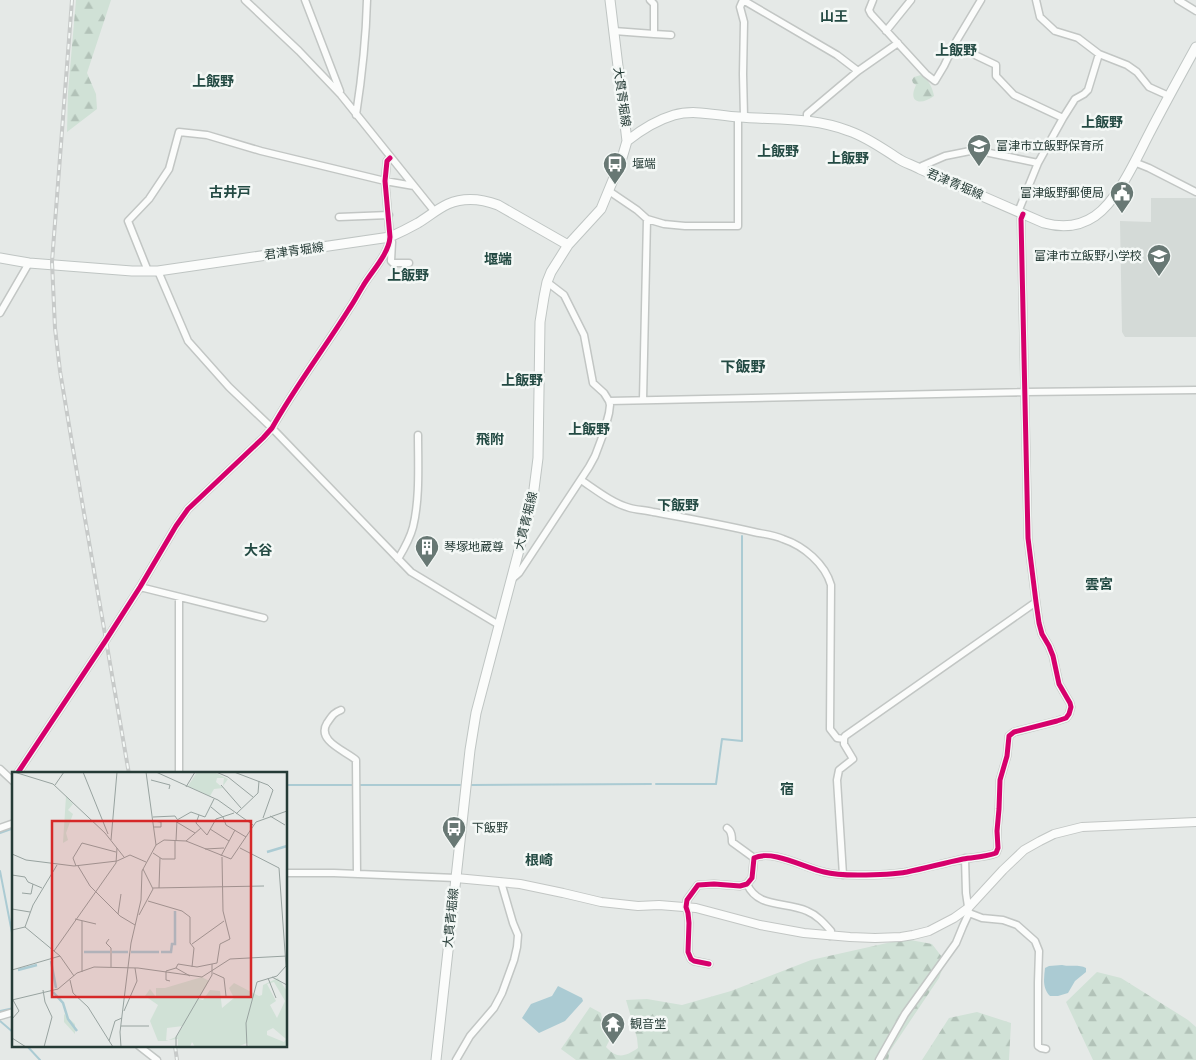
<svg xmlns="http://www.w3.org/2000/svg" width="1196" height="1060" font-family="Barlow,'Noto Sans JP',sans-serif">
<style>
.built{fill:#d4dad7}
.forest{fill:url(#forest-firs)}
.water{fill:#abcbd3}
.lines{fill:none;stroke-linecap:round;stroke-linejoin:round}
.stream{stroke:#abcbd3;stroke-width:2}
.minor-casing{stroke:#c2c6c4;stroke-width:9}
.tertiary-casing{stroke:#c2c6c4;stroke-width:10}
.secondary-casing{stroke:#bfc5c3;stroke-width:11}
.minor{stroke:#fbfcfb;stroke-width:6}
.tertiary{stroke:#fbfcfb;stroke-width:8}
.secondary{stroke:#fbfcfb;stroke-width:9}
.rail-casing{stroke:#c7cac9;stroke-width:4}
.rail{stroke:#f4f8f6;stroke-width:2;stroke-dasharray:5.5;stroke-linecap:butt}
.cycleway-casing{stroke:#f4f8f6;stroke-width:8}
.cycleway{stroke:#d6006c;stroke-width:5}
.labels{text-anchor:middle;stroke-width:5;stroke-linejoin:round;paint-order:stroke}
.street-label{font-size:12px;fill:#253b36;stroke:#f4f8f6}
.poi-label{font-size:12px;fill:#253b36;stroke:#f4f8f6;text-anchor:start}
.neighbourhood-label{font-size:14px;font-weight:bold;fill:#234a43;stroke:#f4f8f6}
.quarter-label{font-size:15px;font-weight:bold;fill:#234a43;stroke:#f4f8f6}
.inset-river{fill:none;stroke:#abcbd3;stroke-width:2.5}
.inset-road{fill:none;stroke:#98a3a0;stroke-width:1}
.view{fill:#d62828;fill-opacity:0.15;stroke:#d62828;stroke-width:2.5}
.inset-edge{fill:none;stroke:#253b36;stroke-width:2.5}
</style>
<defs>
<pattern id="forest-firs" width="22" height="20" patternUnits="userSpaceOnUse" patternTransform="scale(1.25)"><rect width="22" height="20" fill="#d0e1d6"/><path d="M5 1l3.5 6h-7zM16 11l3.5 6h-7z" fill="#b2c2b8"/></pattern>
</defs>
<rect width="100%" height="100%" fill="#e5e9e7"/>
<path class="built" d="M1151 198H1196V337H1125L1122 332 1120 221 1151 222Z"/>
<path class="forest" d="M76 0H111L87 73 96 94 97 109 67 132 68 92Z
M921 75C928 78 933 89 934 96 922 105 907 104 916 85L913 83 912 80 914 77Z
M905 939 932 944 945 961 939 978 890 1051 888 1060H576L561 1049 590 1007 601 1013 603 1024 620 1025C622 1029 621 1038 616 1041 614 1041 611 1041 609 1041L606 1047C617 1059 625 1057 638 1048L637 1038 626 1000 647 999 682 1005 731 991 811 960Z
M1097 972 1121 978 1188 1020 1196 1027V1060H1093L1066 1002Z
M977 1012 1011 1023 1009 1060H922L949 1018Z"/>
<path class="water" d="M1062 965C1070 967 1079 964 1086 968V972L1075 981 1068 993 1058 996H1050C1042 988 1044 978 1045 968L1049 966Z
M558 986 582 998 583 1001 565 1021 539 1033 522 1018 531 1004 552 996Z"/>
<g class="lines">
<path class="stream" d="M656 784H716L722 739 742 741V536
M286 785H353
M359 785H460
M472 785 651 784
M0 833 14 828
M0 871 14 943
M0 1011 14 1008
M0 1021 14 1033
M27 1046 40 1060"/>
<g class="minor-casing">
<path id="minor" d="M245 0 299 51 341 95 435 212
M305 0 340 91
M743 0 837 55 858 71
M743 0 740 7 744 22 743 74 744 117
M873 0 869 10 871 14 926 74 935 81 944 66 954 45 981 0
M1036 0 1040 17 1055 31 1078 38 1099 54 1127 65 1137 72 1149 87 1169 96
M1178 0 1196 11
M614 31 654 34V4L650 0
M886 31 911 0
M654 34 671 35
M954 45 996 65V76L1014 95 1063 118
M356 115C362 76 366 39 367 0
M807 120V114L858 71 898 43
M1134 162 1149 168 1196 192
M920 169 922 166 945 156 975 150 1038 163
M609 191 637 210 647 219 664 224 685 226H738V117
M1018 212 1038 163 1063 118 1075 99 1084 94 1088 90 1099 54
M339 217 389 215
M392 242 391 261 393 263H409
M148 271 128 221 149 199 169 169 179 132 207 135 261 151 385 181 414 186
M158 271 188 341 229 387 272 428 411 572 499 625
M0 313 29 263
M643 400 647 219
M609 401 1025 392 1196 390
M581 480C596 490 612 503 630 508 637 510 645 510 653 512 686 518 720 524 754 532 763 534 774 535 783 539 804 546 825 564 831 585L830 729 837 738 844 739
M398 559C404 549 410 539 413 527 420 499 418 464 418 435
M512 579 519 573 589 467 595 456 604 432 609 413 610 405 609 401 604 393 593 383 584 335 564 295 547 282
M140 587 264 618
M179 597V774
M341 710C333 713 332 716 327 723 316 741 346 751 356 760L357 874
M844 739 845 736 1036 602
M0 769 14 782
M17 774 106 640 140 587 176 526 188 509 263 438 272 428C295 387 324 349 349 309 354 302 358 294 363 286 371 272 389 254 390 237L385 181 387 161 390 158
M0 828 14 823
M727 828C732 831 732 837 732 842L754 858
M286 873H334L456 878
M843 875 837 780 839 770 853 759 844 744V739
M747 884C758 909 786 901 807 911 817 915 824 923 831 931L830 936
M969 913 982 918 1003 920 1017 925 1035 941 1039 951 1038 982V1046L1041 1048 1046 1049
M709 964 694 961 691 959 688 952 689 923 688 913 686 907 687 900 698 885 714 884 740 886 747 884 752 878 754 858C772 849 805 868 824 872 835 875 846 875 858 875 874 875 891 875 907 872 926 868 944 863 963 859 974 857 986 857 996 853L998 848 997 831 999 809 1000 780 1007 756 1009 736 1014 732 1057 721 1066 718 1069 714 1071 707 1070 703 1059 684 1053 656 1049 646 1042 634 1039 623 1036 602 1028 538 1021 219 1023 214
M0 1016 14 1012
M139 1046 157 1060
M456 1060 470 1036 494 1008 502 993 514 960 517 947 518 935 513 923 501 882
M879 1060 905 1014 956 943 963 926 969 913 966 893 965 858"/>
</g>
<g class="tertiary-casing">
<path id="tertiary" d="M456 878 520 884 563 893 601 902 638 906 659 905 696 908 760 925 804 933 850 937 875 938 901 937 913 935 929 931 954 918 968 908 1003 870 1024 850 1040 841 1054 834 1082 827 1196 822"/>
</g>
<g class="secondary-casing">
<path id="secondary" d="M627 141C641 130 657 120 674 115 695 109 718 116 739 117 776 120 813 117 849 131 867 137 883 149 899 159 905 163 913 165 920 169L1044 223C1062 228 1079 227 1095 216 1118 200 1136 159 1149 134 1164 105 1180 76 1196 47
M0 258 29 263 132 271H158L390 237C399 233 409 228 418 223 428 217 437 209 448 204 464 197 482 199 498 205L568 245
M436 1060 470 750 476 713 533 497 538 458 540 322 544 297 547 282 551 272 568 245 601 209 622 158 627 141 610 0"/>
</g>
<use href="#minor" class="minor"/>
<use href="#tertiary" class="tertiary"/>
<use href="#secondary" class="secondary"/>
<g class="rail-casing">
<path id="rail" d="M72 0 52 262 55 328 60 371 75 461 106 640 129 774
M175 1046 177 1060"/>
</g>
<use href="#rail" class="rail"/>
<g class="cycleway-casing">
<path id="cycleway" d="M17 774 106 640 140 587 176 526 188 509 263 438 272 428C295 387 324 349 349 309 354 302 358 294 363 286 371 272 389 254 390 237L385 181 387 161 390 158
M709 964 694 961 691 959 688 952 689 923 688 913 686 907 687 900 698 885 714 884 740 886 747 884 752 878 754 858C772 849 805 868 824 872 835 875 846 875 858 875 874 875 891 875 907 872 926 868 944 863 963 859 974 857 986 857 996 853L998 848 997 831 999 809 1000 780 1007 756 1009 736 1014 732 1057 721 1066 718 1069 714 1071 707 1070 703 1059 684 1053 656 1049 646 1042 634 1039 623 1036 602 1028 538 1021 219 1023 214"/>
</g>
<use href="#cycleway" class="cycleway"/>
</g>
<defs>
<g id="school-pin" transform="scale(1.25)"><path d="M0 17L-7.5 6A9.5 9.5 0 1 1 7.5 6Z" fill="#687874" stroke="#f4f8f6"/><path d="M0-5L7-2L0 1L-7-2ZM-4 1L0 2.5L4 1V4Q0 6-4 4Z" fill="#fff"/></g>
<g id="bus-pin" transform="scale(1.25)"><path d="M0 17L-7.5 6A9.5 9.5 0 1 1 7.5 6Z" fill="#687874" stroke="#f4f8f6"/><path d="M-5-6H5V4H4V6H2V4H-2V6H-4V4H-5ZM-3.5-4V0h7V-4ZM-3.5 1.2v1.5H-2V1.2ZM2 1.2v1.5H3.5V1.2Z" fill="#fff"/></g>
<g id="civic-pin" transform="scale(1.25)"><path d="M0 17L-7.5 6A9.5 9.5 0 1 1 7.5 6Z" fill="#687874" stroke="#f4f8f6"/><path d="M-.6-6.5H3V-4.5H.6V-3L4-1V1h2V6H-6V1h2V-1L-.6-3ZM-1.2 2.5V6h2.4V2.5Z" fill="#fff"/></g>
<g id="building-pin" transform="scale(1.25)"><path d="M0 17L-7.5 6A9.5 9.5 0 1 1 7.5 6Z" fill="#687874" stroke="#f4f8f6"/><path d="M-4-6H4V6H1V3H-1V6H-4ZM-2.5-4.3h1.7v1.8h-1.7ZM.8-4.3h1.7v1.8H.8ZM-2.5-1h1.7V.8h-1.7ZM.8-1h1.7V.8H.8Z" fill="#fff"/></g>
<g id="temple-pin" transform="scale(1.25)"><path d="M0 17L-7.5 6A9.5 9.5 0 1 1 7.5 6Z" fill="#687874" stroke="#f4f8f6"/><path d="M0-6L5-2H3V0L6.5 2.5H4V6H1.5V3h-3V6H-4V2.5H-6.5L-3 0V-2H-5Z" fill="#fff"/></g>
</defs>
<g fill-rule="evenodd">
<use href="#school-pin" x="979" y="146"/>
<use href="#bus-pin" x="615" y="164"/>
<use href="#civic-pin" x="1122" y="193"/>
<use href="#school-pin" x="1159" y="256"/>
<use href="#building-pin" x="427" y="547"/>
<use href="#bus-pin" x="454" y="828"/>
<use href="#temple-pin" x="613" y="1024"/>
</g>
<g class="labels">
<g class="street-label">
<text transform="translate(622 97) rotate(82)" y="4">大貫青堀線</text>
<text transform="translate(955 184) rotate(23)" y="4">君津青堀線</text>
<text transform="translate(294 251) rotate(-8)" y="4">君津青堀線</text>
<text transform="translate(526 521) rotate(-76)" y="4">大貫青堀線</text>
<text transform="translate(451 918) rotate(-84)" y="4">大貫青堀線</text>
</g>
<g class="poi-label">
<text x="996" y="150">富津市立飯野保育所</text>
<text x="632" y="168">堰端</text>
<text x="1104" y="197" text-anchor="end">富津飯野郵便局</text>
<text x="1142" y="260" text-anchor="end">富津市立飯野小学校</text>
<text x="444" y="551">琴塚地蔵尊</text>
<text x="472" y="832">下飯野</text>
<text x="630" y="1028">観音堂</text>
</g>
<g class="neighbourhood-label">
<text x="834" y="21">山王</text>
<text x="956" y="55">上飯野</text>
<text x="213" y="86">上飯野</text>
<text x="1102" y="127">上飯野</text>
<text x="778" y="156">上飯野</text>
<text x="848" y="163">上飯野</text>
<text x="230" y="197">古井戸</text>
<text x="498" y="264">堰端</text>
<text x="408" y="280">上飯野</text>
<text x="522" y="385">上飯野</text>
<text x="589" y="434">上飯野</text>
<text x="490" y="444">飛附</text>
<text x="678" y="510">下飯野</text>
<text x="258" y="555">大谷</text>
<text x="1099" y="589">雲宮</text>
<text x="787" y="794">宿</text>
<text x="539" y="865">根崎</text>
</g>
<g class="quarter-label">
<text x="743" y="372">下飯野</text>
</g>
</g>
<g transform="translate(12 772)">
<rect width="275" height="275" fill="#e5e9e7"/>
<path d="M185 0H202L216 7 211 14 212 6H205L204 10 211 16 202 17 198 24 176 14ZM54 24 61 32 56 38 61 42 54 61 56 68 51 71ZM190 205 197 209 187 227 191 228 198 218 208 219 210 236 222 226 217 216 222 211 247 224 250 223 251 213 266 206 275 219V275L237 274 235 271 225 275H183L180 270 178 275H166V267L146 269 138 249 146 233 133 224 138 217 144 225V216H153ZM262 210 273 229 265 246 258 233 264 229 255 212ZM171 254 164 265 154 269 155 256ZM261 256 274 267 272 270 255 263V259ZM52 242 63 252V262L52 250Z" fill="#d0e1d6" fill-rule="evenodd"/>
<path class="inset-river" d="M255 80 275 74M72 180H98M100 180H116M119 180H147M149 180H159L160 172H163V139M39 189 44 216M6 198 25 193M41 220 51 231 56 247 65 259"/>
<path class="inset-road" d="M2 0 41 12 93 61 112 85M71 0 96 62M144 0 206 28 241 53M204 0 216 5 241 25M222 0 256 13 261 18 251 46M139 8 158 13 157 17M43 13 52 0M209 13 229 36M174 15 183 0M199 35 211 45 214 53 234 65M224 42 246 21 247 9M187 43 184 51 195 63 204 47 222 41M258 44 273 53M141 45 163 44 165 47M141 49 149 50V55H142M163 49 183 61M198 57 217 69M99 68 105 0M164 69 165 48 179 40 193 45 202 27M174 69 189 56M144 73 152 68 174 69 219 87 244 50 275 39M228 76 267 96 274 194 265 204 245 210 234 251 235 275M193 77 212 76M141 81 150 87H163V69M0 82 14 88 62 94 105 89 118 83 134 90M209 84 223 58M64 94 61 86 70 71 104 80M66 94 78 114 108 144 123 153M0 103 13 105 16 110 30 116M141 116 252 114M147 116 148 86M10 121 19 122 21 112M136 129 170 139 178 145V171L182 176 180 195M0 137 18 140M106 142 109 122M127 143 141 117 131 97M63 147 84 152M70 149V200M13 155 48 184 62 204M0 158 13 155 21 133 45 93M97 167 94 171 99 176V195M180 172 212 149M42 179 104 91 105 76M164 196 178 204M0 198 48 184M201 201 212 206 214 224M260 205 275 213M256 206 264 226M58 208 61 221 76 235 101 275M158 209 154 208V199L164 196 166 192 185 195 205 191 208 172 218 167 211 139 210 85M31 218 33 230 40 245 32 275M0 228 46 217 65 201 82 195 126 196 190 205 218 187 275 184M112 239 125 209 123 196M0 247 7 239 1 228M109 254H137M0 266 14 275M97 269 103 249 110 246M109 275 108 260 119 171 129 128 130 99 144 73 134 0M164 275V265L200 203V192"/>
<path class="view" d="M40 49H239V225H40Z"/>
<rect width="275" height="275" class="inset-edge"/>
</g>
</svg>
